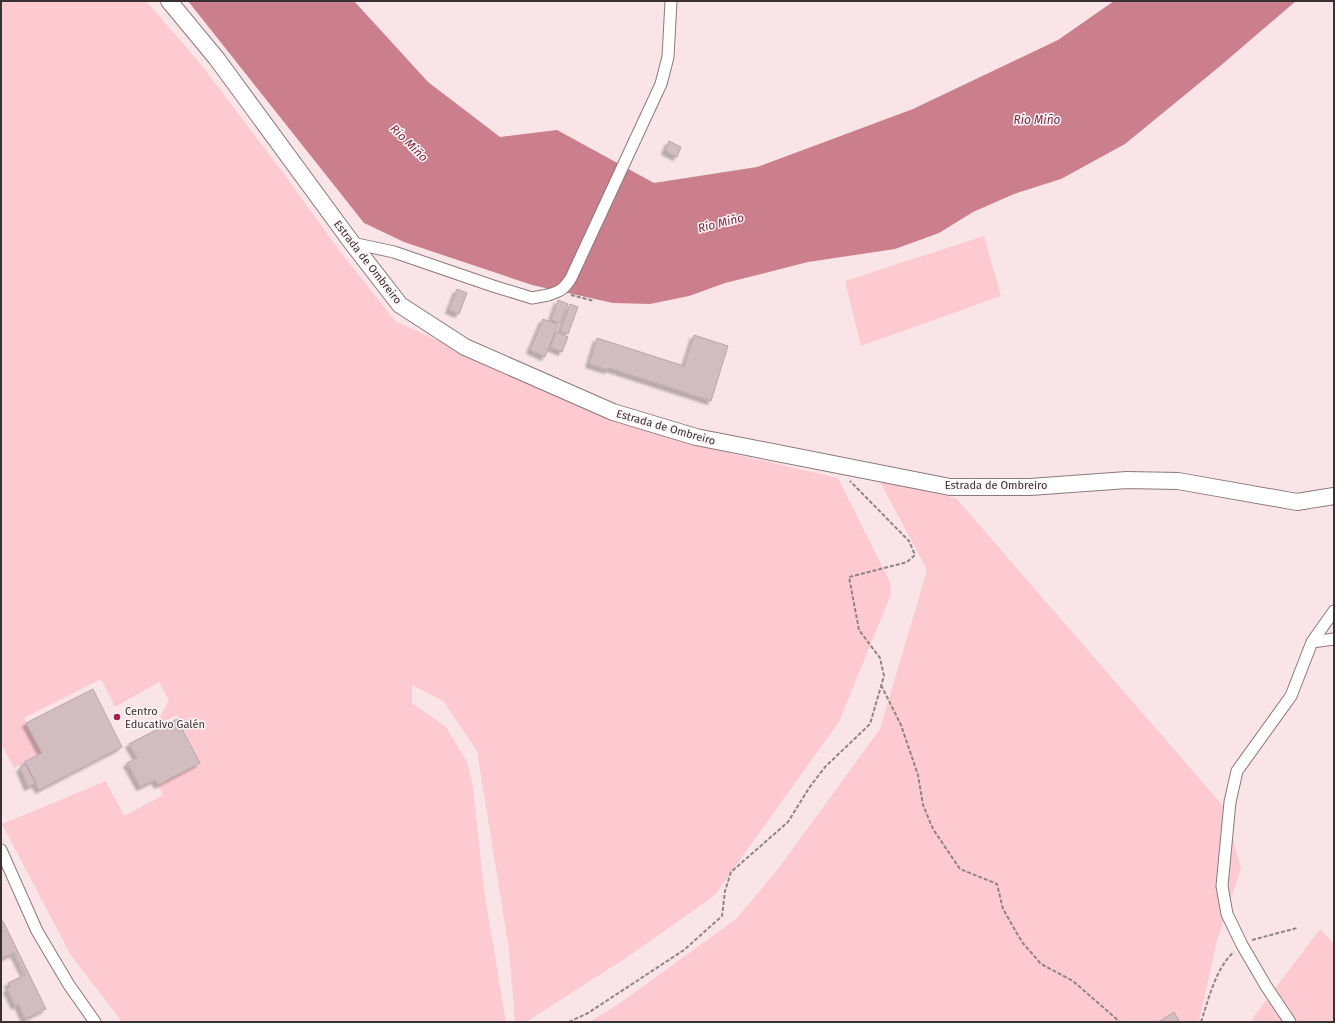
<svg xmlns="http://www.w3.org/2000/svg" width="1335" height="1023" font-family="'Fira Sans',sans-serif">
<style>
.green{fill:#fecad1}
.water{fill:#cb7e8b}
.building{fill:#d1bdbf;stroke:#baa6a9;filter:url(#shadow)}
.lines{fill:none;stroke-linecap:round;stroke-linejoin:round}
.street-casing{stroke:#8b797c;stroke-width:13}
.secondary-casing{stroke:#8b797c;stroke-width:18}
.path{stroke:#918385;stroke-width:2;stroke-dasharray:4 2;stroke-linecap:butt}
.street{stroke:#fff;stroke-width:11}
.secondary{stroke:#fff;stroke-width:16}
.street-bridge-casing{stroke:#8b797c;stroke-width:13;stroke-linecap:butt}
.street-bridge{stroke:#fff;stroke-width:11}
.poi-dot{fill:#ae1c4c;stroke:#fef5f6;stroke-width:1.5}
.labels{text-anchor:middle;stroke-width:3;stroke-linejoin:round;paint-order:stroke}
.street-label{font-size:11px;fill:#383031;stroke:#fef5f6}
.poi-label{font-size:11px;fill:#383031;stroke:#fef5f6;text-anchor:start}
.water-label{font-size:12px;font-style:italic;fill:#7f233b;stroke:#fef5f6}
</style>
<defs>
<filter id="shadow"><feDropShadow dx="-3.5" dy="3.5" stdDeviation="1" flood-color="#0004"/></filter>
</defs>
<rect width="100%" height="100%" fill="#f9e5e7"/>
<path class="green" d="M1 1H146L199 62 278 166 342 254 395 321 518 377 695 445 838 478 890 582 891 594 839 722 714 896 626 958 526 1022H515L509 950 477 751 443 701 412 685V703L446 727 467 762 473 786 484 890 506 1022H122L70 954 2 824 106 781 124 816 163 795 158 785 200 763 177 715 156 725 169 700 159 682 115 707 101 679 24 718 42 753 14 768 1 744Z
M984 236 1001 296 861 346 845 281Z
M879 480 956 498 1224 807 1241 868 1217 941 1199 1022H589L617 1005 736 919 778 869 880 729 927 570Z
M1320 929 1334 944V1022H1252L1254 1016Z"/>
<path class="water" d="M188 1H354L428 82 500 137 557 130 654 183 757 167 913 109 1058 40 1114 1H1296L1219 67 1125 144 1061 179 1014 194 973 212 939 233 895 249 808 262 725 283 689 296 650 304 613 303 532 285 404 242 364 223Z"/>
<path class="building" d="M669 141 681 147 677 157 665 151Z
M457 289 467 293 459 314 449 310Z
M558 300 568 304 560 323 551 320Z
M570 304 578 307 568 334 560 331Z
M543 319 558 325 545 357 530 350Z
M556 332 568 337 562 352 550 347Z
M694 335 728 346 711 401 609 368 608 370 589 364 597 338 684 366Z
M93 689 122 747 39 790 24 762 42 753 26 723Z
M177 719 200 763 158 785 155 780 140 787 127 763 137 758 129 744Z
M26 764 36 783 28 787 20 768Z
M3 921 46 1009 25 1019 18 1004 15 1006 7 989 10 987 8 983 25 975 14 953 1 959V922Z
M1174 1012 1180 1022H1161L1160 1021Z"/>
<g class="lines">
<g class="street-casing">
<path id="street" d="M635 140 661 84 668 57 671 1
M352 243 394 252 493 286 532 298 548 295
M1312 642 1334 639
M1 850 37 931 69 985 95 1022
M1290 1022 1266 986 1242 945 1227 914 1222 886 1230 802 1237 771 1291 696 1312 642 1334 611"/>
</g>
<g class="secondary-casing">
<path id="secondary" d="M169 1 217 59 352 243 400 305 465 347 613 412 696 437 950 487H1030L1127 480 1178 481 1297 502 1334 496"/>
</g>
<path class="path" d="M571 295 594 301
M881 685 901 725 918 775 923 805 933 829 960 869 997 884 1003 909 1022 942 1041 964 1073 981 1120 1022
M1252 940 1297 928
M569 1022 588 1013 684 950 722 916 725 891 731 872 788 822 809 788 825 767 870 724 884 676 880 658 859 630 849 577 907 562 915 555 909 541 850 481
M1201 1022C1208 1001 1216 967 1234 952"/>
<use href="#street" class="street"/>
<use href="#secondary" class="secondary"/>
<g class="street-bridge-casing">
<path id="street-bridge" d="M548 295C561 291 564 289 571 278L635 140"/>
</g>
<use href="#street-bridge" class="street-bridge"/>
</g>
<circle class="poi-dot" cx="117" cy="717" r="4"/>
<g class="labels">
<g class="street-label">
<text transform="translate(368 262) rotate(52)" y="4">Estrada de Ombreiro</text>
<text transform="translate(666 427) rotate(16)" y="4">Estrada de Ombreiro</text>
<text x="996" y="489">Estrada de Ombreiro</text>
</g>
<g class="poi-label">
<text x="125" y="715">Centro<tspan x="125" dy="13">Educativo Galén</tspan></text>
</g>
<g class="water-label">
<text x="1037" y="124">Río Miño</text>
<text transform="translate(409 143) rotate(45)" y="4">Río Miño</text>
<text transform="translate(721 223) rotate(-14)" y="4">Río Miño</text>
</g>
</g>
<rect width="1335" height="1023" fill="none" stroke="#383031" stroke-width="4"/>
</svg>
